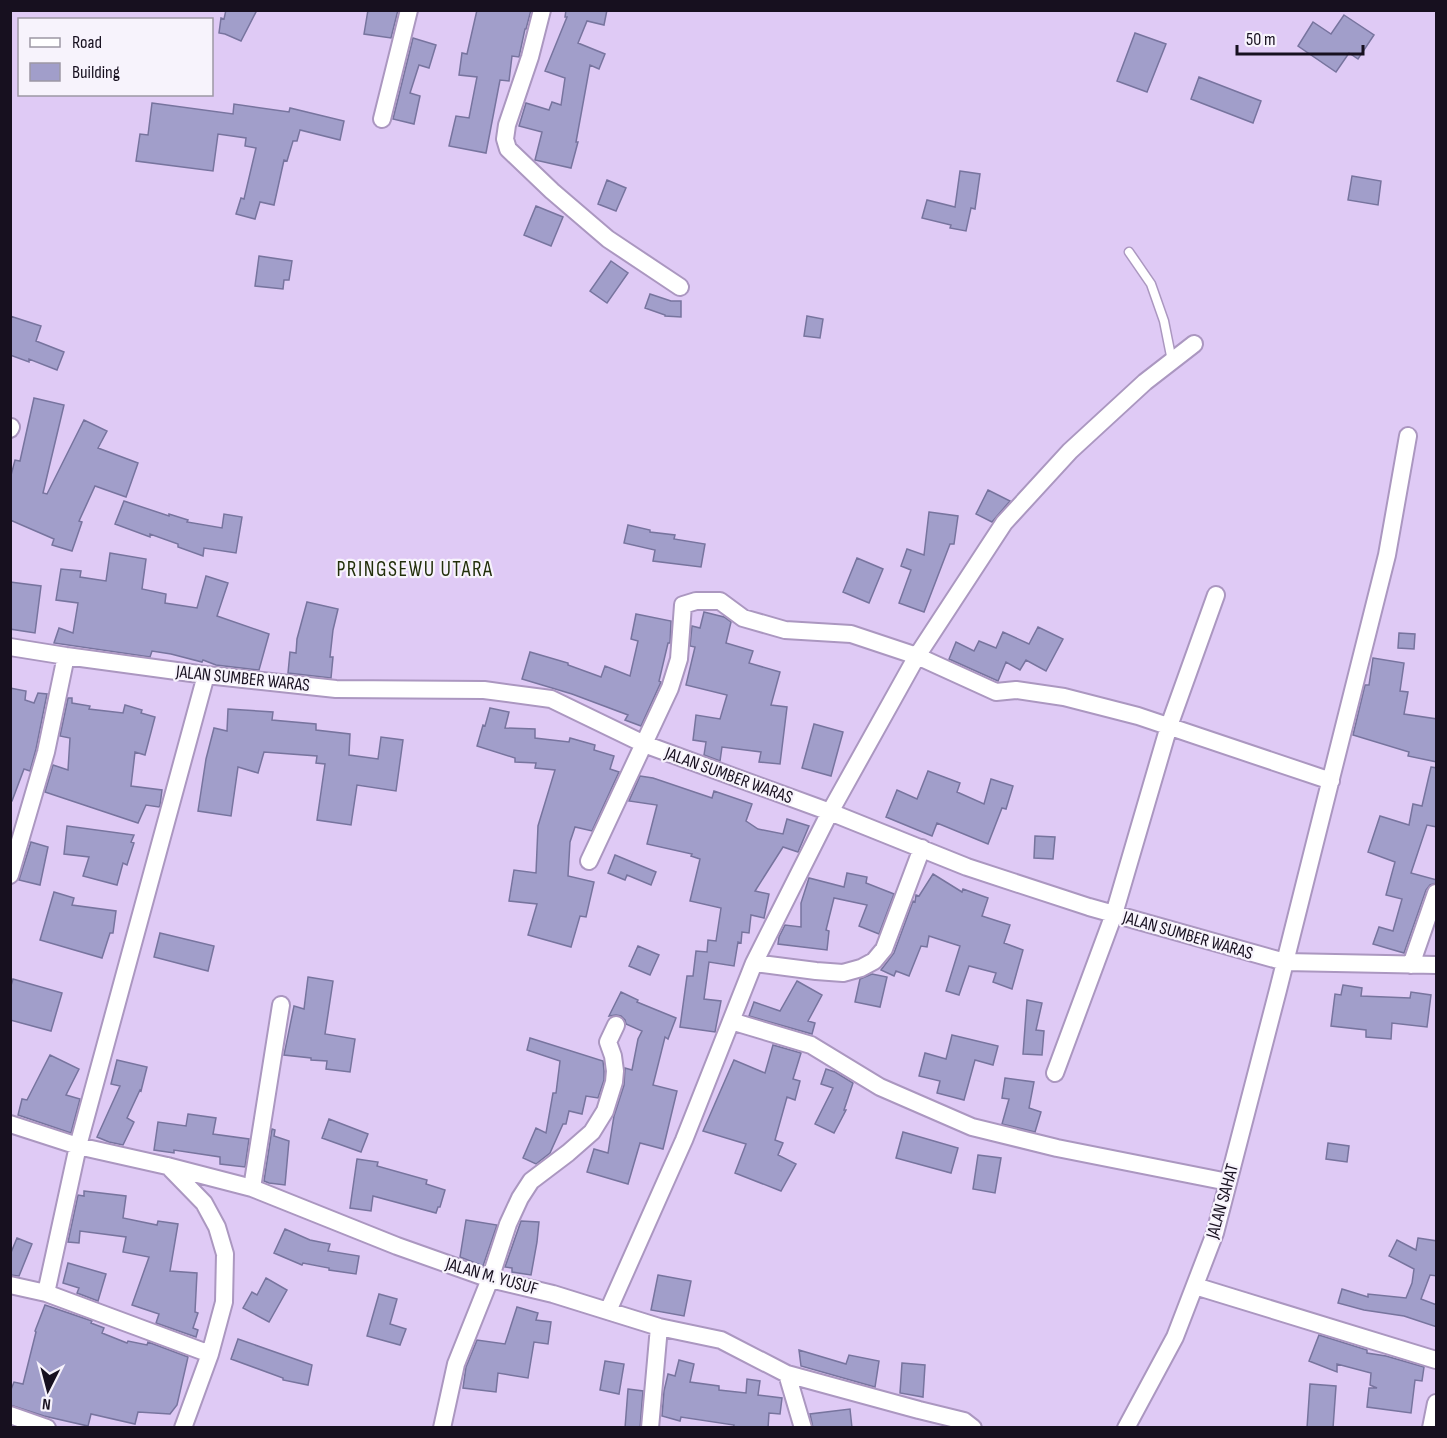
<svg xmlns="http://www.w3.org/2000/svg" width="1447" height="1438" font-family="'Sofia Sans Condensed',sans-serif">
<style>
.building{fill:#a19eca;stroke:#77749e;stroke-width:1.5}
.lines{fill:none;stroke-linecap:round;stroke-linejoin:round}
.lane-casing{stroke:#ab97c0;stroke-width:11}
.street-casing{stroke:#ab97c0;stroke-width:20}
.lane{stroke:#fff;stroke-width:8}
.street{stroke:#fff;stroke-width:16}
.labels{text-anchor:middle;stroke-width:4.5;stroke-linejoin:round;paint-order:stroke}
.street-label{font-size:18px;fill:#17101f;stroke:#f7f3fc}
.quarter-label{font-size:21px;letter-spacing:1.5px;fill:#222f0b;stroke:#f7f3fc}
</style>
<rect width="100%" height="100%" fill="#dfcaf5"/>
<path class="building" d="M226 10H257L241 41 225 34 219 33 221 18 224 19Z
M368 10H398L391 38 364 34Z
M477 10H531L526 29H525L519 57 512 56 509 81 500 80 486 153 449 146 456 116 469 118 477 77 459 75 462 53 467 54Z
M566 10H607L604 25 587 21 578 43 605 54 599 69 590 65 576 142H578L571 168 535 160 542 132 519 126 526 103 549 110 552 102 561 105 565 78 545 71 567 17H565Z
M1344 15 1374 35 1358 59 1349 53 1336 72 1298 46 1313 22 1331 34Z
M1135 33 1166 44 1147 92 1117 81Z
M413 38 436 45 429 68 419 65 410 93 420 96 414 124 393 119Z
M1199 77 1261 101 1253 123 1191 99Z
M152 103 233 114 234 104 289 112 290 108 344 121 340 140 300 130 297 141H293L287 161 284 160 274 205 260 202 255 219 236 214 241 198 244 199 256 148 245 146 246 138 218 134 213 171 136 161 140 134 148 135Z
M960 171 980 174 975 209 971 208 966 231 950 228 951 225 922 218 927 200 955 207Z
M1352 176 1381 181 1378 205 1348 200Z
M607 180 626 188 616 211 598 204Z
M536 206 563 217 551 246 524 235Z
M259 256 292 261 289 280H284L283 289 255 286Z
M611 261 628 273 607 303 590 291Z
M650 294 671 301H681V317L665 316V315L645 308Z
M10 316 41 326 36 341 64 352 57 370 29 359V362L10 355Z
M807 316 823 319 820 338 804 336Z
M34 398 64 405 43 493 47 494 84 420 107 431 98 448 138 463 126 497 95 486 79 521 82 522 72 551 52 545 54 539 10 520V479L15 460 20 461Z
M988 490 1010 501 992 522 976 514Z
M124 501 169 516V514L188 520 187 522 222 528 224 514 242 517 236 553 204 548 203 556 178 547V544L150 534V537L115 524Z
M929 512 958 516 954 544H950L924 612 899 603 911 570 901 566 907 549 924 555Z
M628 525 650 530V532L675 535 674 539 705 544 701 567 653 561 655 550 624 543Z
M110 553 146 559 142 589 166 594 165 603 197 608 206 576 228 583 217 616 269 634 259 670 216 665 203 660 202 662 171 654 152 651 150 657 54 643 59 628 73 633 78 603 56 600 61 569 81 571 80 577 106 581Z
M857 558 883 569 869 603 843 592Z
M10 582 41 586 35 633 10 629Z
M307 602 338 609 333 630 330 657H333L331 678 288 673 290 652 296 653 297 639Z
M704 612 724 617 731 622 726 643 753 651 749 663 780 672 771 705 787 707 780 764 759 762 761 752 722 747 720 761 704 755 706 742 693 740 696 715 720 719 727 695 686 685 695 647 690 646 692 626 700 628Z
M636 614 671 621 670 643H668L659 681 661 682 641 726 625 720 628 715 572 694 522 679 530 652 568 663V665L601 677 605 666 630 676 638 641 631 639Z
M1038 627 1063 639 1046 671 1026 660 1020 670 1006 662 998 681 949 659 956 642 974 651 979 641 996 648 1003 632 1029 644Z
M1399 633 1415 634 1414 649 1398 648Z
M1373 658 1404 663 1400 691 1408 692 1404 714 1437 719V762L1408 756 1409 752 1353 735 1365 685H1369Z
M10 688 26 691 25 700 34 703 38 693 47 694 36 749 30 771 24 769 12 801H10Z
M68 698H72V703L90 706 89 709 123 713 125 705 142 710 141 713 155 717 145 755 135 752 131 786 162 790 160 805 159 807 146 805 138 823 45 792 53 765 68 770 70 738 60 736Z
M490 708 509 712 505 728 535 729V738L569 742 570 738 595 745 594 750 614 756 610 769 619 772 592 831 575 827 570 842 568 876 594 882 586 917 580 916 571 947 528 935 537 904 509 901 514 870 536 873 538 826 555 770 535 768 536 763 515 762V758L477 746 483 725 485 726Z
M228 709 273 712 272 720 316 724V730L350 734 349 755 378 759 381 737 403 740 396 791 357 785 351 825 317 820 325 764 316 763 317 756 264 752 258 773 238 767 231 816 198 811 206 759 214 728 227 731Z
M814 724 843 732 831 776 802 768Z
M1431 767 1437 768V827L1427 825 1411 873 1437 880V883L1430 885 1426 890 1404 953 1373 944 1379 927 1393 931 1402 899 1386 895 1395 862 1368 852 1380 816 1409 825 1413 804 1422 806Z
M928 771 960 783 957 792 984 804 991 779 1013 786 1006 809 1002 808 988 844 937 823 932 836 886 817 897 790 917 799Z
M640 776 653 778 712 798 714 791 752 804 746 821 758 829 783 834 787 819 809 826 798 852 783 847 755 891 769 894 764 918 751 915 749 933 742 932 741 943 738 942 734 966 709 962 704 999 721 1001 715 1032 680 1027 687 976H693L696 951 707 952 708 940 716 941 721 908 690 901 700 859 691 856 692 854 647 844 657 805 629 801Z
M67 826 134 835 131 842 134 843 127 865 123 863 117 885 83 876 89 857 64 854Z
M1035 836 1055 837 1053 859 1034 858Z
M31 842 48 847 40 885 19 880Z
M615 855 656 872 651 885 627 875 625 880 608 873Z
M847 873 867 877 866 883 894 894 879 934 859 926 867 905 834 898 826 930 829 931 827 950 778 944 779 937 785 925 801 927V903L809 878 844 887Z
M933 874 962 892 963 889 988 898 982 916 1010 925 1004 943 1023 950 1012 989 993 982 996 973 969 966 959 995 946 991 960 946 929 936 927 947 921 946 909 976 896 971 894 976 881 970 894 953 913 901 915 902 916 895 919 896Z
M54 892 74 898 72 905 116 911 113 933H110L102 958 40 940Z
M160 933 214 946 208 971 154 957Z
M638 946 659 955 650 975 629 966Z
M872 974 887 977 880 1007 855 1002 860 979Z
M308 977 333 981 325 1034 355 1039 350 1072 326 1069 327 1061 311 1060V1058L284 1055 294 1006 304 1009Z
M13 979 62 993 51 1031 10 1020V989Z
M797 981 822 995 808 1021 815 1023 812 1034 749 1016 754 1002 780 1011Z
M1343 985 1362 988 1361 996 1410 998 1411 992 1431 995 1427 1027 1392 1023 1391 1039 1366 1037V1030L1331 1026 1335 994 1341 995Z
M621 992 638 1000 637 1002 676 1018 668 1039 665 1037 653 1085 677 1091 663 1149 640 1143 628 1184 587 1172 594 1149 608 1153 614 1116 624 1085 625 1068 632 1070 638 1039 642 1031 626 1024 625 1020 621 1016 616 1015 609 1016Z
M1027 1000 1042 1003 1036 1030 1044 1031 1042 1055 1023 1054Z
M952 1035 998 1046 993 1065 975 1060 964 1100 937 1093 940 1081 919 1076 925 1053 946 1059Z
M530 1038 603 1061 604 1071V1080L598 1098 586 1096 582 1114 569 1111 566 1124H563L550 1153 536 1164 523 1158 536 1128 546 1133 553 1093H556L560 1061 527 1050Z
M773 1045 801 1053 793 1079 800 1081 795 1100 787 1097 775 1140 783 1143 778 1155 796 1164 781 1191 735 1173 746 1144 703 1131 734 1060 765 1073Z
M50 1055 79 1069 66 1095 80 1099 71 1133 18 1115 22 1099 27 1100Z
M117 1060 147 1067 141 1091 140 1090 127 1118 134 1122 123 1145 109 1142 97 1137 120 1086 111 1084Z
M826 1069 835 1072 853 1083 844 1110H846L834 1133 815 1124 833 1088 821 1084Z
M1005 1078 1034 1082 1029 1108 1041 1112 1035 1132 1002 1124 1009 1099 1002 1098Z
M188 1114 216 1118 213 1134 249 1139 245 1167 220 1164V1157L174 1150V1153L154 1150 158 1122 186 1126Z
M329 1119 368 1134 361 1152 322 1138Z
M272 1129 275 1130 274 1136 289 1141 285 1185 269 1183 264 1181Z
M903 1132 958 1148 951 1173 896 1158Z
M1328 1143 1349 1146 1347 1162 1326 1159Z
M978 1155 1001 1158 995 1193 973 1189Z
M357 1159 378 1162 377 1166 427 1180 426 1184 445 1190 440 1207H438L436 1213 373 1196 371 1211 350 1208Z
M84 1191 126 1196 123 1218 157 1225 158 1221 178 1224 170 1271 197 1273 195 1312 198 1313 193 1328 198 1330 196 1337 156 1323 159 1314 132 1305 149 1257 123 1252 126 1237 80 1231 79 1243 68 1242 78 1195 84 1196Z
M466 1220 497 1225 483 1266 460 1257Z
M521 1221 539 1222 537 1242 531 1275 512 1272V1268L505 1267Z
M285 1229 310 1240 330 1244 328 1251 359 1256 356 1274 329 1270V1268L303 1263 302 1265 274 1253Z
M17 1238 32 1244 19 1276 10 1275V1255Z
M1418 1238 1437 1241V1276L1430 1275 1421 1299 1437 1305V1327L1404 1316 1364 1310 1338 1303 1342 1289 1368 1297V1294L1406 1298 1412 1283 1414 1269 1389 1256 1397 1240 1416 1250Z
M68 1263 106 1274 98 1301 77 1293 79 1288 63 1283Z
M658 1275 691 1281 684 1316 651 1310Z
M266 1278 287 1290 269 1322 243 1308 252 1292 257 1295Z
M379 1294 397 1299 390 1324 406 1329 400 1345 367 1336Z
M45 1305 92 1321 91 1323 104 1328 102 1333 127 1343 128 1341 147 1345 148 1342 188 1357 177 1405 170 1414 138 1412 135 1424 91 1414 88 1426 44 1416 10 1405V1392L14 1382 23 1384 36 1332 35 1331Z
M517 1307 538 1313 536 1320 551 1322 548 1344 534 1342 528 1378 498 1373 496 1392 463 1388 466 1367 477 1340 505 1344Z
M1319 1335 1367 1350V1353L1386 1356 1424 1367 1422 1381 1415 1380 1411 1413 1367 1407 1369 1388H1377L1370 1385 1371 1373 1337 1364V1372L1309 1361Z
M238 1339 312 1365 308 1385 283 1380V1378L231 1359Z
M799 1350 846 1364 849 1355 879 1361 875 1387 801 1366Z
M679 1360 694 1364 690 1382 719 1386V1390L746 1393 747 1379 760 1381 758 1395 782 1398 780 1414 769 1413 768 1428H733L734 1425 681 1417 680 1421 662 1416 664 1391 668 1374 675 1376Z
M605 1361 624 1364 619 1394 600 1390Z
M902 1363 925 1365 923 1397 900 1393Z
M1310 1384 1336 1386 1333 1428H1307Z
M628 1389 643 1391 640 1428H625Z
M850 1409 852 1428H813L810 1414Z"/>
<g class="lines">
<g class="lane-casing">
<path id="lane" d="M1129 252 1151 284 1164 321 1172 361"/>
</g>
<g class="street-casing">
<path id="street" d="M542 10 530 57 507 125 505 139 508 149 552 191 608 239 680 287
M382 119 409 10
M10 429 11 427
M10 647 66 656 206 675 336 689 484 690 551 699 644 744 830 812 967 867 1089 907 1285 962 1436 965
M589 861 670 688 679 659 683 605 696 601H720L743 618 785 630 851 634 917 656 996 692 1016 690 1064 697 1138 716 1331 781
M10 875 46 752 66 656
M754 963 816 971 843 973 861 968 874 961 884 949 922 848
M1411 965 1436 893
M731 1021 811 1045 880 1087 972 1127 1057 1148 1228 1182
M1055 1073 1114 914 1169 726 1216 595
M10 1124 78 1146 167 1166 252 1188 397 1246 490 1279 553 1294 659 1327 721 1340 787 1374 919 1410 964 1421 973 1428
M168 1166 204 1203 217 1227 225 1254 224 1302 210 1354 183 1428
M252 1188 281 1005
M10 1285 46 1293 210 1354
M1195 1286 1436 1360
M46 1293 78 1146 206 675
M608 1311 684 1140 754 963 830 812 917 656 1004 523 1070 451 1145 382 1194 344
M787 1374 803 1428
M10 1415 47 1428
M442 1428 456 1364 490 1279 508 1224 520 1198 531 1181 568 1153 592 1132 605 1111 614 1082 615 1071 613 1056 608 1042 616 1025
M650 1428 659 1327
M1126 1428 1175 1337 1215 1233 1278 990 1387 555 1408 436
M1431 1428 1436 1403"/>
</g>
<use href="#lane" class="lane"/>
<use href="#street" class="street"/>
</g>
<g class="labels">
<g class="street-label">
<text transform="translate(243 678) rotate(6)" y="6">JALAN SUMBER WARAS</text>
<text transform="translate(729 775) rotate(20)" y="6">JALAN SUMBER WARAS</text>
<text transform="translate(1188 935) rotate(16)" y="6">JALAN SUMBER WARAS</text>
<text transform="translate(1222 1201) rotate(-74)" y="6">JALAN SAHAT</text>
<text transform="translate(492 1276) rotate(16)" y="6">JALAN M. YUSUF</text>
</g>
<g class="quarter-label">
<text x="415" y="576">PRINGSEWU UTARA</text>
</g>
</g>
<rect width="1447" height="1438" fill="none" stroke="#17101f" stroke-width="24"/>
<rect x="18" y="18" width="195" height="78" fill="#f7f3fc" stroke="#9d98a4" stroke-width="1.5"/>
<rect x="30" y="38" width="30" height="9" fill="#ffffff" stroke="#9d98a4" stroke-width="1.5"/>
<text x="72" y="48" font-size="18" fill="#17101f">Road</text>
<rect x="30" y="63" width="30" height="18" fill="#a19eca" stroke="#9d98a4" stroke-width="1.5"/>
<text x="72" y="78" font-size="18" fill="#17101f">Building</text>
<g transform="translate(48 1390) rotate(186)" stroke="#f7f3fc" stroke-width="4.5" paint-order="stroke">
<path d="M0-4.5L10 22L0 15L-10 22Z" fill="#17101f"/>
<text y="-9" font-size="16" font-weight="bold" text-anchor="middle" fill="#17101f">N</text>
</g>
<path d="M1237 45v9h126v-9" fill="none" stroke="#17101f" stroke-width="3"/>
<text x="1246" y="45" font-size="18" fill="#17101f" stroke="#f7f3fc" stroke-width="4.5" paint-order="stroke">50 m</text>
</svg>
